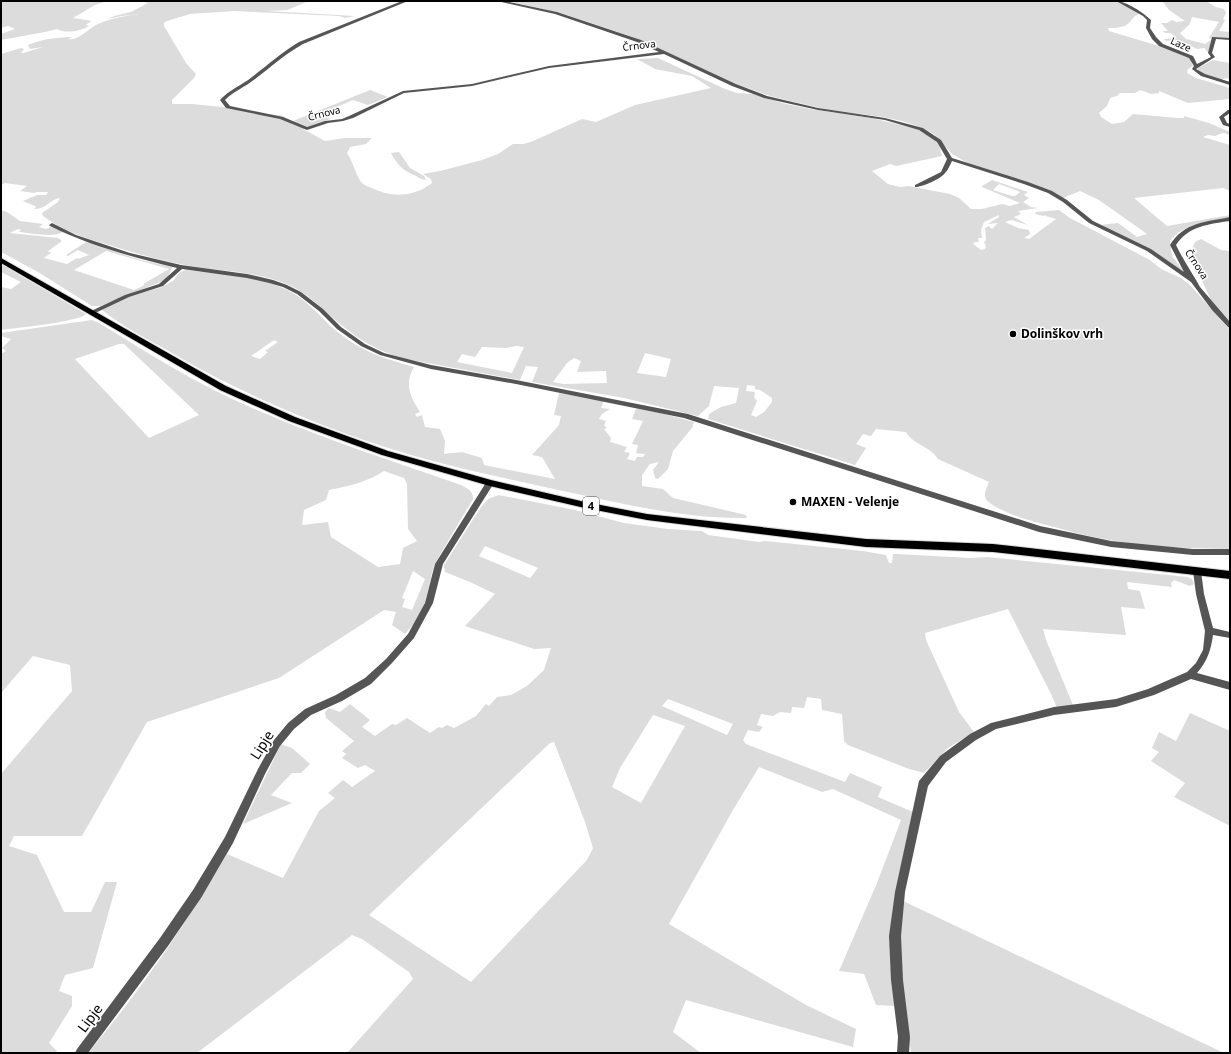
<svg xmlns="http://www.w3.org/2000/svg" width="1231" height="1054" font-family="'Noto Sans',sans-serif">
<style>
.green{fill:#dcdcdc;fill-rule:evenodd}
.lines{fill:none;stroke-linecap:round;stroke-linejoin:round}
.primary-casing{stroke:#dbdbdb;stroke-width:2}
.street{fill:#555;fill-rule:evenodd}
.primary{fill:#000;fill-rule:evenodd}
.poi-dot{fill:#000;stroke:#fff;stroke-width:1.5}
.labels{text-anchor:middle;stroke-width:3;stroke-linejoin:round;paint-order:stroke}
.far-street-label{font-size:10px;fill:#000;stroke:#fff}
.shield{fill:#fff;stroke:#4c4c4c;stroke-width:1}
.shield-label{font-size:11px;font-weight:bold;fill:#000}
.poi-label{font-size:12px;font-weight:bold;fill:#000;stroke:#fff;text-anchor:start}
.near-street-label{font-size:14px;fill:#000;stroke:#fff}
</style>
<rect width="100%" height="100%" fill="#fff"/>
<path class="green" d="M1 1H117H108L95 5 73 18 92 21 85 25 89 26C80 31 67 34 57 29L45 32 1 40V34L15 29 8 26 1 28Z
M138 1H309L287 10 267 11 355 16 345 18 339 16 234 11 190 14 167 21 164 23V26L186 63 196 74 194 78 172 100V104H192L242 109 255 114 280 115 293 121 370 90 388 97 368 105 353 100 323 113 330 119 303 129 325 141 345 138H372L366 144 350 147 347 153C353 162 355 173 361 182 364 185 368 187 372 188 392 198 414 197 432 183L431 179 423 174 440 171 482 160 498 154 513 144H523L531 142 582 119 596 122 635 105 711 88 692 76 655 69 637 59 658 58 725 89 737 93 753 94 782 103 810 109 872 118 917 129 934 139 939 145 942 156 896 166 890 164 872 171 888 184 900 187 909 186 950 194 959 198 971 209H982L1002 204 1010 206 1020 203 982 187V186L992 180 1028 192 1024 195 1029 198 1023 202 1031 207 1038 208 1018 211 1021 214 1014 217 1028 225 1011 220 1005 222 1018 228 1029 230 1030 234 1024 238 1029 239 1056 219 1046 216V215L1044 216 1035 214 1036 212 1059 210 1070 218 1150 260 1161 269 1181 278 1190 285 1230 330V549C1192 548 1153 548 1115 541 1088 537 1062 529 1035 522 1024 519 993 509 986 499 983 493 987 487 989 482L938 459C929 445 913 445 906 432L876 429 871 436 863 434 856 444 866 448 855 465 708 419 709 414 721 407 736 403 739 388 714 386 709 406 698 416 624 398 532 382 538 367 526 366 520 380 411 360C378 352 360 341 334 319 320 307 307 293 289 285 264 274 230 271 203 268 170 263 140 255 109 245 85 238 63 231 43 216L42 213 58 202 60 198C50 199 47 209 34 209L36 207 35 206 23 201 37 195H46L48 192H37L34 193 20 191 27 186 5 183 1 185V54L21 48 24 49 21 53H23L43 47 30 49 28 45C42 39 58 37 73 37L68 39C80 41 88 28 98 24 118 15 143 14 165 11L122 16 107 19 114 16 131 12 148 3ZM999 184 1018 191 1020 192 1015 196H1012L993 190ZM999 215V217L988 224 998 223 992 229 989 226 985 228 986 240 984 242 986 247 985 249 981 250 973 244 975 242H979L978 238H982L981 230 984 222ZM516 346 524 347 512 373 457 362 462 354 475 357 482 347 507 348ZM645 353 671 359 666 377 637 373ZM574 358 581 361 577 372 606 371 607 383 563 384 553 382 567 363ZM747 385 755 386V389L760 390 772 398V402L764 412 756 417 751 415 757 401 754 397 755 392 746 391Z
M507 1H1116L1139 14C1134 16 1133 18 1130 22 1125 28 1115 28 1108 28L1109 31 1169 49 1190 57 1193 66 1188 69 1187 73 1196 78 1230 88V99L1188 103 1159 91V93L1151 94 1140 90 1135 93H1120L1117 96 1110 98 1107 106 1099 113 1101 117 1112 124 1124 122 1133 114 1177 118H1184V116L1209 123 1230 132V135L1223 133 1215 136 1208 135 1203 137 1230 145V191L1223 188 1134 198 1167 226 1230 215V218C1209 222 1183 223 1170 241L1172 256 1185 273 1151 249 1100 225 1118 223 1137 237 1147 234 1099 200 1080 191 1063 198 971 165 952 154 934 134 923 128 902 121 883 117 828 110 770 96 737 84 630 36 561 13Z
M1162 1H1206L1216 7 1224 9 1226 13 1223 19 1225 20 1219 31 1228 32 1230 29V39L1209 38 1219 22 1192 17 1190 24 1180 33 1186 39 1205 44 1211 40 1209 52 1206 51 1205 48 1197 49 1178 40 1166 41 1164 39 1177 38 1171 33H1165L1163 31H1168L1161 23H1167L1172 20 1176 22 1185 21 1169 10Z
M1213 60 1230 63V79L1226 78 1221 80 1201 74 1197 69 1198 68Z
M399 152 410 168 424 176 426 180C421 180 419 177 414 175 401 169 398 165 391 153Z
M1 210 7 212 20 221 43 224 39 227 46 229 51 227 63 232C52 238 32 233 19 232L21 230 18 229 10 233 58 238 62 241 48 251 51 253 44 258 67 264 77 258 78 259 89 255 78 250 68 256 66 255 86 242 141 260 172 267C170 273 168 277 163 281L100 306H92L38 272 1 252ZM106 251 169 269 145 283 143 286 134 290 74 270Z
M1201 239 1221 250 1230 251V322L1211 300 1202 281 1194 270 1197 266 1191 260V251L1195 242Z
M1 264 86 314C79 322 15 328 1 330V287L11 289 21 282 1 272Z
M186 270C218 274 255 275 285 289 306 298 318 315 334 329 360 351 382 358 414 367 404 384 410 396 420 412L415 414 417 417 422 415 425 427 440 429 445 441 444 454 462 452 482 458 484 465 555 479 542 457 532 455 559 425 561 416 554 415 559 393 604 400 601 408 610 409 602 414 599 419 606 421 604 425 607 428 604 429 611 438 610 442 627 447 624 452 630 453 627 459 635 461 637 457H643L645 454 636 453 638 445 632 444 643 421 632 419 636 409 639 407 694 422 692 428 673 451 668 469 658 479 655 478 653 470 659 462 650 464 642 475V486L663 489 673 498 746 515 747 518C684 519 624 504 563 491 519 481 473 472 429 460 340 435 252 400 172 353 149 340 123 327 102 310L104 307 128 297 162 287 173 281 180 272ZM274 340 278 342 265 351 268 352 260 359 251 356Z
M92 320 99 323C134 344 169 367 206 386 288 428 375 455 461 485 468 489 473 490 473 499L434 565 424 606 417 620 405 634 392 625 396 612 384 610 279 678 147 722 82 836H14L9 846 37 855 64 912H91L105 882H117L93 968 65 975 59 991 72 996V1006L49 1043 57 1051 55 1053H1V774L72 691 70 665 33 656 1 693V354L6 351 2 348 11 339 1 336V333ZM119 344H124L199 415 149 438 75 359ZM384 471 404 478 407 484 408 529 417 541 403 548 400 564 378 567 331 537 328 522 302 525 304 510 326 500 329 490C348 486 368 482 384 471ZM413 571 425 579 412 610 402 607 405 599 402 598Z
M499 495 575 510 624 523 668 529 702 531 708 535 759 542 765 541 863 551 886 555 889 563H892L893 554H897L971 558 987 557 1188 577 1192 579 1194 584 1190 586 1174 580 1171 583 1172 587 1127 582 1128 589 1140 591 1145 609 1121 607 1126 635 1043 629 1046 640 1073 705 1057 708 1051 694 1008 609 925 633 926 640 959 712 974 732 948 748 924 773 909 769 848 745 844 741 842 714 822 710 821 699 807 697 804 708 792 707 791 713 780 712 773 716 761 714 757 725 763 727 759 732 748 730 743 740 746 744 845 782 850 773 882 787 878 797 913 812 904 853 897 1006 876 1005 864 974 839 971 877 883 901 820 833 789 822 792 759 767 733 810 669 924 806 1005 856 1029 853 1047 686 1000 673 1032 701 1053H347L413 979 409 972 362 939 352 935 197 1053H88C141 990 186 924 227 854L283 878 319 811 335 798 328 793 343 780 352 787 375 771 365 765 358 768 342 758 346 754 342 751 354 741 326 718 325 712 329 708 340 712 350 704 370 720 362 727 375 736 392 724 396 725 407 718 430 733 439 727 442 728 447 725 454 728 476 716 486 704 489 706 497 697 511 695 527 686 544 670 551 648 534 649 465 626 495 594 470 582 445 572 444 565 468 527 484 503 490 498ZM485 546 538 568 530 578 479 556ZM668 699 733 724 727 735 662 706ZM653 715 685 726 641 803 612 787 620 768ZM554 742 585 822 593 848 587 860 471 982 369 915 550 743Z
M1190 713 1230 731V826L1174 797 1185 783 1151 761 1159 752 1152 748 1159 732 1176 741Z
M281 744 292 748 310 764 301 773H292L271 795 292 803 243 824Z
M901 900 1224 1053H911L900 973Z"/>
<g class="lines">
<g class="primary-casing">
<path id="primary" d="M1 258 226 386 295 417 388 451 491 480 585 502 647 514 866 539 993 544 1230 571V579L993 552 866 547 647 520 585 508 490 486 382 455 289 421 220 390 1 263Z"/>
</g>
<path class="street" d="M402 1H408L303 44C285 54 271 67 255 79 245 87 234 91 225 100L230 106 283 117 307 127 325 121 342 119 349 116 403 91 472 84 549 66 659 52 637 42 555 14 497 1H505L557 12 641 40 736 84 767 96 818 108 885 118 923 128 941 140 952 158 1028 182 1052 191 1067 200 1093 221 1151 249 1184 272 1170 245C1184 222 1206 222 1230 217V221C1210 224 1188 226 1176 245 1183 260 1193 274 1200 287L1230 322V328L1228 327 1212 310 1191 282 1147 251 1089 223 1063 202 1048 193 1024 184 952 161C950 165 948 170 945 173 941 179 922 187 915 187V185L941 172 947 159 937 142 919 130 885 120 818 110 764 98 732 86 664 54 549 68 472 86 404 93 353 118 343 121 328 123 307 130 280 119 226 108 220 100C229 90 242 85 252 77 268 65 282 52 299 42Z
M1116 1C1126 1 1144 13 1151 20L1150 28 1156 37 1163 44 1193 56 1197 64 1211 57 1208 53 1212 37 1230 38V40L1216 39 1212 53 1215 57 1196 69 1205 74 1230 82V85L1201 76 1192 69 1194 66 1189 58 1159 46 1152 39 1146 28 1147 20 1143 16Z
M1228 110H1230V113L1224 117 1227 123 1230 124V127L1223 125 1219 117Z
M52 223 76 235 130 253 181 265 247 274 273 280 287 285 301 292 323 309 341 327 365 344 384 353 431 365 516 380 688 414 1040 526 1111 541 1193 549H1230V555H1193L1111 547 1039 532 684 418 516 384 431 369 380 355 361 346 337 329 319 311 297 294 283 287 269 283 247 278 182 269 163 286 129 297 93 314H89V312L125 295 159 284 177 268C133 257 90 246 50 226L49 225Z
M490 480 494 483 443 564 433 603 414 638 392 663 371 684 342 701 311 715 294 729 280 746 265 774 233 843 201 898 168 946 88 1053H75L77 1049 160 938 193 890 225 837 258 769 274 740 288 723 305 709 336 695 365 678 386 659 408 634 425 603 435 564 487 481Z
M1197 568 1200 569 1201 571 1204 594 1213 628 1230 632V638L1213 635C1211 650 1207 662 1197 673L1230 682V690L1191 679 1154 695 1116 707 1054 715 996 729 976 740 946 762 928 786 905 892 901 936 903 980 910 1037 909 1053H897L898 1037 891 980 889 936 895 892 919 781 940 756 970 734 991 723 1054 707 1116 699 1148 689 1187 672 1196 663 1203 650 1205 631 1196 594 1193 571 1194 569Z"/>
<use href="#primary" class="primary"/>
</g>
<g class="poi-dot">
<circle cx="1013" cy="334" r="4"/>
<circle cx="793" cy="502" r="4"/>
</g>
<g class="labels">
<g class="far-street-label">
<text transform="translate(1181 44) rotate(24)" y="4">Laze</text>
<text transform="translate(639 45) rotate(-7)" y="4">Črnova</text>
<text transform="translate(324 113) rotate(-14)" y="4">Črnova</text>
<text transform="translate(1197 264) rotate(57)" y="4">Črnova</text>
</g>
<rect class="shield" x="583" y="497" width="16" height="18" rx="3"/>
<g class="shield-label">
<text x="591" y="510">4</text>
</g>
<g class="poi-label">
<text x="1021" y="338">Dolinškov vrh</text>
<text x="801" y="506">MAXEN - Velenje</text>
</g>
<g class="near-street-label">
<text transform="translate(262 745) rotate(-58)" y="5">Lipje</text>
<text transform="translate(90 1018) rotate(-53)" y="5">Lipje</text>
</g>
</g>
<rect width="1231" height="1054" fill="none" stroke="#000000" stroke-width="4"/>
</svg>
